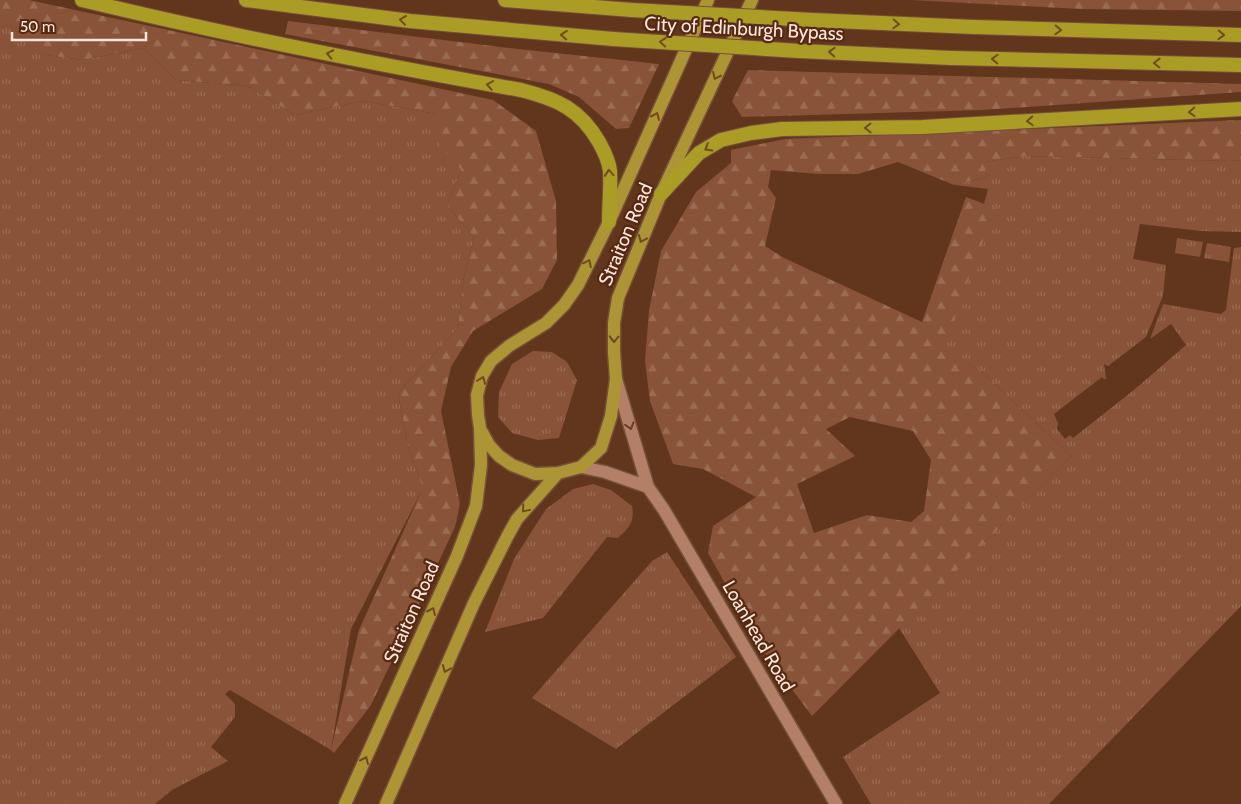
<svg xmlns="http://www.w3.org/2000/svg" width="1241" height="804" font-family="Cabin,sans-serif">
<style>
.grass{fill:url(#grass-tufts)}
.forest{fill:url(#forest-firs);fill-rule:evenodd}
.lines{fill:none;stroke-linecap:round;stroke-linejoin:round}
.secondary-casing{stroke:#75503a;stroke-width:15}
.primary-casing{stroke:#75503a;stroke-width:15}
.trunk-casing{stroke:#75503a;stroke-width:16}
.secondary{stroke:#b38067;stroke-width:12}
.primary{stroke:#ad9536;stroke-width:12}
.trunk{stroke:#ab9c26;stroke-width:14}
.trunk-bridge-casing{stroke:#75503a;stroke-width:16;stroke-linecap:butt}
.trunk-bridge{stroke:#ab9c26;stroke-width:14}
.oneway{stroke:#704c18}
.oneway2{stroke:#704a1d}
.oneway3{stroke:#693b23}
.labels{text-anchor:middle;stroke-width:4.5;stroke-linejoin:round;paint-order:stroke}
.street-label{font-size:19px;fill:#fde6db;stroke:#562a12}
</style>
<defs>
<pattern id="grass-tufts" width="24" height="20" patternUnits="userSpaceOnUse" patternTransform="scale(1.25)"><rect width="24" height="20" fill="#885338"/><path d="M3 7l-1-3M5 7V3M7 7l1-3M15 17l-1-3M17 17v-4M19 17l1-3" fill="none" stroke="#9a6c54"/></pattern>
<pattern id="forest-firs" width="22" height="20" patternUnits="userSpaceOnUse" patternTransform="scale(1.25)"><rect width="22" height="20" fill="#885338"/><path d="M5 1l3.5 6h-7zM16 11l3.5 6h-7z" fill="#9a6c54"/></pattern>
</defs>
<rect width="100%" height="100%" fill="#62351d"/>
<path class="grass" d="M10 25 39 54 83 60 143 48 176 80 248 86 295 115 363 101 437 114V140L461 170 447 205 474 237 463 281 458 328 398 393 408 446 421 483V492L351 629 331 750 230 690 225 694 235 704V717L211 747 228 761 172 790 155 804H0V27Z
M1028 156 1230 161 1241 160V232L1201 231 1140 224 1133 259 1166 265 1163 296 1146 337 1108 366 1104 364 1106 379H1104L1102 377 1054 414 1058 423 1057 429 1065 439 1070 435 1073 438 1135 389 1186 345 1171 324 1150 339 1163 304 1221 314 1226 310 1234 248 1241 247V606L1049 804H871L843 757 940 693 899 628 1071 456 981 371 942 349 994 208 984 204 988 189 954 185 987 177 983 162Z
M1177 238 1203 242 1200 257 1175 253Z
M1207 243 1231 247 1229 262 1204 258Z
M533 351 552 352 567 362 577 380 559 438 538 440 512 433 498 417 499 392 512 364Z
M593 484 611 490 632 506C635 522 629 528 618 538L607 537 543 618 485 632 514 559 546 509 573 489Z
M667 552 736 657 616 749 532 698 652 561Z"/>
<path class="forest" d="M0 0H29L493 100 536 131 556 201 557 260 542 289 473 331 451 367 441 411 460 504 455 527 371 705 334 753 331 750 359 630 421 492V483L408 446 398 393 458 328 463 281 474 237 447 205 461 170 436 140 437 114 363 101 295 115 248 86 176 80 143 48 83 60 38 54 10 25 0 27Z
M911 0H1241V11L1080 9Z
M288 21 509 48 659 64 629 128 616 129 579 97 549 84 285 34Z
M748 70 1241 84V92L982 110 742 117 732 101Z
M1241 120V160L1230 161 1028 156 984 162 987 177 954 185 898 162 858 174H817L771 170 768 187 776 198 765 246 784 258 922 322 966 197 995 208 943 349 981 371 1071 456 812 716 764 652 708 553 713 526 756 497 703 469 673 464 650 401 645 361 649 311 661 251 696 192 731 163V150L785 139ZM850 417 913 431 931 460 924 511 911 522 867 515 814 533 797 484 855 456 826 429Z"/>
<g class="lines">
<g class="secondary-casing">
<path id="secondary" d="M616 379 648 487 664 510 836 804
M581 467 605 472 648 487"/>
</g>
<g class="primary-casing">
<path id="primary" d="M482 432 489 445 499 456 512 465 535 474 558 473 581 467 601 448 611 416 616 379 614 352V323L618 298 661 194 752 0
M345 804 457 556 476 506 481 465 480 428 478 415 477 395 482 376 491 361 509 346 546 323 564 305 578 285 609 222 708 0
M386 804 474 603 507 537 517 519 558 473"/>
</g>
<g class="trunk-casing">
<path id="trunk" d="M82 0C227 35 374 64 521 90 557 99 580 109 599 142 604 151 609 161 610 171 611 188 609 205 609 222
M246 0 410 21 613 39
M505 0 632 10
M812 20 974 27 1241 35
M799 51 951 58 1241 65
M661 194 699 153 721 140 751 133 782 129 923 127 1241 109"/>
</g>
<use href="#secondary" class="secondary"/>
<use href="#primary" class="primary"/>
<use href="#trunk" class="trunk"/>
<g class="trunk-bridge-casing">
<path id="trunk-bridge" d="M632 10 812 20
M613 39 799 51"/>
</g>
<use href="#trunk-bridge" class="trunk-bridge"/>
</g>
<defs><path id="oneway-chevron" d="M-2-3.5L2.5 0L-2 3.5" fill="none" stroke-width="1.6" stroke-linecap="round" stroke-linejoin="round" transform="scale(1.25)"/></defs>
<g class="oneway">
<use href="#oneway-chevron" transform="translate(403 20) rotate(-173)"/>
<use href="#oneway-chevron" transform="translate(896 24) rotate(3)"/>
<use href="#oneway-chevron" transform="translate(1058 30) rotate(2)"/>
<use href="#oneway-chevron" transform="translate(564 35) rotate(-176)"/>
<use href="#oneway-chevron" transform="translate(1221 35) rotate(2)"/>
<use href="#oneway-chevron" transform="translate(663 42) rotate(-176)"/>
<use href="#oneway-chevron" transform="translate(832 52) rotate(-177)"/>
<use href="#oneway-chevron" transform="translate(330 54) rotate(-168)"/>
<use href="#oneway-chevron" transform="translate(995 59) rotate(-178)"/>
<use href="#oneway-chevron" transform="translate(1157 63) rotate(-179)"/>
<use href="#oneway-chevron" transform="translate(490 85) rotate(-170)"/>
<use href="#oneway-chevron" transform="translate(1192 112) rotate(177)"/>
<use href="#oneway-chevron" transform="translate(1030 121) rotate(177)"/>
<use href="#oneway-chevron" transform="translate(868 128) rotate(179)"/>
<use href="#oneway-chevron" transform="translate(708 148) rotate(150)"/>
<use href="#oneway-chevron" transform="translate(609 173) rotate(-95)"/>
</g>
<g class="oneway2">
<use href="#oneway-chevron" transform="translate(716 76) rotate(115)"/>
<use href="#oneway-chevron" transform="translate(656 116) rotate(-66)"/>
<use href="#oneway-chevron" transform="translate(642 239) rotate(113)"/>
<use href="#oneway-chevron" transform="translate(588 263) rotate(-64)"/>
<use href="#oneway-chevron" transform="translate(614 339) rotate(92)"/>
<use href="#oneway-chevron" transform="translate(482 380) rotate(-69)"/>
<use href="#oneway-chevron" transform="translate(525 509) rotate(130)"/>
<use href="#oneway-chevron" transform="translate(432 611) rotate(-66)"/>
<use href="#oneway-chevron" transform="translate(446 669) rotate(113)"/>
<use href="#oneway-chevron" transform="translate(365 760) rotate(-66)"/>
</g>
<use class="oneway3" href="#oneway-chevron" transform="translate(630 426) rotate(74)"/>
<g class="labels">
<g class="street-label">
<text transform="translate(744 28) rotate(3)" y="7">City of Edinburgh Bypass</text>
<text transform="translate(625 234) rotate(-67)" y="7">Straiton Road</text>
<text transform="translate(411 612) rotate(-66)" y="7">Straiton Road</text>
<text transform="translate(759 636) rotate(60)" y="7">Loanhead Road</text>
</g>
</g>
<path d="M12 32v8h134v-8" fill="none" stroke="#fde6db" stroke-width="2.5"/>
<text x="20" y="32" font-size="15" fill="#fde6db" stroke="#562a12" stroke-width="4" paint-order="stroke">50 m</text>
</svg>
